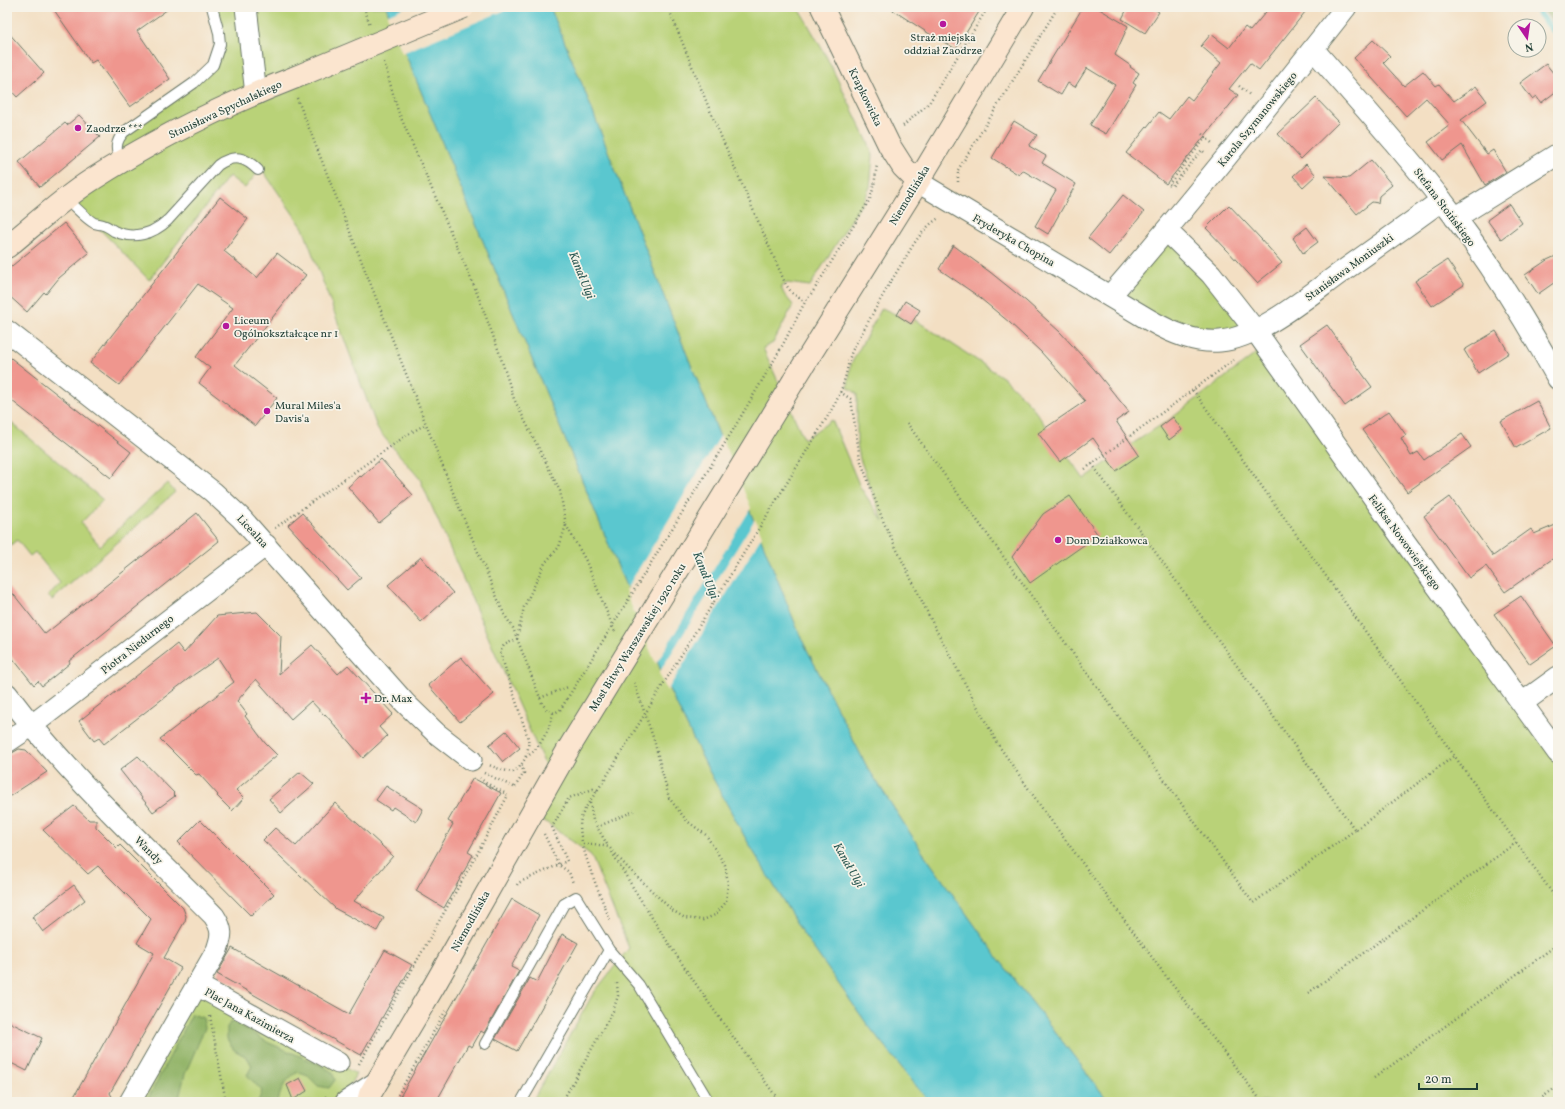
<svg xmlns="http://www.w3.org/2000/svg" width="1565" height="1109" font-family="Vollkorn,serif">
<style>
.green{fill:#b9d278;stroke:#6c8856}
.forest{fill:#92b468;stroke:#58784e}
.water{fill:#5ac7cf;stroke:#3c8282}
.pier{fill:#f3dfc3}
.lines{fill:none;stroke-linecap:round;stroke-linejoin:round}
.stream{stroke:#5ac7cf;stroke-width:6}
.building{fill:#ef968e}
.lane-casing{stroke:#697666;stroke-width:12}
.street-casing{stroke:#697666;stroke-width:23}
.secondary-casing{stroke:#697666;stroke-width:24}
.path{stroke:#697666;stroke-width:2.5;stroke-dasharray:1 3;stroke-linecap:butt}
.lane{stroke:#fff;stroke-width:10}
.street{stroke:#fff;stroke-width:21}
.secondary{stroke:#fbe5cf;stroke-width:22}
.secondary-bridge-casing{stroke:#697666;stroke-width:24;stroke-linecap:butt}
.path-bridge{stroke:#697666;stroke-width:2.5;stroke-dasharray:1 3;stroke-linecap:butt}
.secondary-bridge{stroke:#fbe5cf;stroke-width:22}
.poi-dot{fill:#b5179e;stroke:#f7f3e8;stroke-width:1.5}
.labels{text-anchor:middle;stroke-width:3.5;stroke-linejoin:round;paint-order:stroke}
.poi-label{font-size:11px;fill:#1f3d34;stroke:#f7f3e8;text-anchor:start}
.street-label{font-size:11px;fill:#1f3d34;stroke:#f7f3e8}
.water-label{font-size:12px;font-style:italic;fill:#2b5953;stroke:#f7f3e8}
</style>
<rect width="100%" height="100%" fill="#f7f3e8"/>
<filter id="ink" filterUnits="userSpaceOnUse"><feTurbulence type="fractalNoise" baseFrequency=".025" numOctaves="2"/><feDisplacementMap in="SourceGraphic" scale="8" xChannelSelector="R" yChannelSelector="G"/><feConvolveMatrix kernelMatrix="1 2 1 2 8 2 1 2 1" color-interpolation-filters="sRGB"/></filter>
<filter id="wash" filterUnits="userSpaceOnUse"><feTurbulence type="fractalNoise" baseFrequency=".012" numOctaves="4" result="noise"/><feDisplacementMap in="SourceGraphic" scale="16" xChannelSelector="R" yChannelSelector="G"/><feGaussianBlur stdDeviation="0.9" result="paint"/><feColorMatrix in="noise" values="0 0 0 0 0 0 0 0 0 0 0 0 0 0 0 0 0 1.4 0 .05"/><feComposite in="paint" operator="in"/></filter>
<g filter="url(#wash)">
<rect width="100%" height="100%" fill="#f3dfc3"/>
<path class="green" d="M212 7H386L667 685 708 769 746 839 802 932 867 1024 929 1102H532L593 994 629 948 591 855 532 812 551 778 493 648 420 479 378 430 303 228 261 168 245 188 229 176 149 280 94 223 66 199 121 162 119 138 194 83 217 55Z
M550 7H798L825 54 868 142 873 155 870 187 865 198 810 286 787 283 781 287 784 294 793 305 773 343 763 348 804 439 832 420 860 487 883 521 860 459 857 443V394L848 387 851 364 882 308 897 315 911 324 914 319 1004 378 1030 404 1084 479 1132 444 1173 417 1266 346 1558 753V1102H1109L998 958 921 850 866 765 801 638 673 320 584 89Z
M1167 231 1255 330 1219 341 1110 296Z
M7 419 103 500 81 523 100 546 167 483 175 492 52 600 48 596 60 583 35 552 30 556 17 540 8 547 7 545Z
M197 985 356 1074 340 1102H130Z"/>
<path class="forest" d="M1541 7H1558V29Z
M192 1014 203 1018 205 1028 185 1074 178 1102H146Z
M232 1021 269 1043 321 1065 332 1072 335 1080 329 1088 318 1086 308 1076 297 1072C285 1081 282 1086 278 1101L279 1102H258L262 1091 247 1075 252 1066 247 1057 234 1050 227 1039V1027Z"/>
<path class="water" d="M386 7H550L584 89 673 320 801 638 866 765 921 850 998 958 1109 1102H929L867 1024 802 932 746 839 708 769 667 685Z"/>
<path class="pier" d="M405 7H513L402 53 387 15Z
M721 435 751 508 656 664 625 591Z
M755 519 762 536 667 691 659 673Z"/>
<g class="lines">
<path class="stream" d="M1534 7 1558 36"/>
</g>
<g id="blocks">
<path class="building" d="M52 7H171L137 31 170 79 130 107 96 60 91 63Z
M888 7H982L956 49 928 33Z
M1083 7H1096L1128 26 1115 55 1131 66 1130 67 1139 73 1133 83 1136 85 1106 134 1090 125 1115 85 1087 68 1075 87 1068 83 1061 95 1038 81Z
M1128 7H1151L1159 12 1145 33 1122 19Z
M1270 7H1309L1259 70 1250 63 1229 89 1238 95 1166 184 1126 153 1159 112 1169 119 1187 96 1192 100 1221 63 1201 46 1211 34 1229 48 1245 27 1250 31Z
M7 31 44 73 17 97 7 86Z
M1373 40 1390 56 1383 63 1404 86 1423 71 1436 86 1439 84 1454 101 1476 86 1487 101 1461 120 1487 154 1493 150 1506 172 1485 185 1462 145 1442 160 1428 142 1450 125 1426 98 1406 116 1354 58Z
M1546 64 1558 79V90L1541 103 1536 96 1532 99 1520 83Z
M1316 98 1339 122 1301 159 1278 134Z
M79 115 100 137 40 187 19 162 65 123 67 125Z
M1014 121 1037 135 1029 146 1046 156 1042 163 1076 184 1048 234 1035 226 1056 190 1022 170 1019 175 992 158Z
M1371 160 1392 185 1379 196 1378 203 1372 202 1357 214 1325 176 1349 178Z
M1306 164 1316 175 1303 187 1293 176Z
M1123 195 1144 212 1109 255 1088 238Z
M220 197 248 219 224 251 257 278 277 253 306 275 235 365 277 398 255 426 199 383 210 368 196 357 233 308 198 284 119 385 90 363Z
M1509 204 1522 223 1501 239 1487 220Z
M1229 205 1261 239 1282 263 1257 283 1227 250 1206 228Z
M64 223 89 253 59 278 46 294 44 292 27 312 7 294V270Z
M1307 227 1318 242 1303 253 1293 238Z
M953 245 990 272 1026 301 1060 332 1094 369 1129 412 1116 421 1139 455 1116 471 1093 438 1060 462 1038 433 1085 401 1041 352 1009 322 975 294 939 269Z
M1558 255V280L1538 294 1525 275 1547 260Z
M1447 260 1464 285 1432 306 1415 281Z
M905 301 920 310 911 324 897 315Z
M1327 325 1372 387 1345 406 1300 344Z
M1496 331 1509 353 1478 373 1464 350Z
M7 355 131 452 111 478 7 397Z
M1537 401 1551 428 1516 448 1501 421Z
M1389 411 1406 435 1401 438 1411 456 1418 452 1424 460 1462 434 1471 447 1407 492 1362 430Z
M1173 417 1182 430 1169 440 1160 427Z
M381 459 413 495 379 523 348 487 360 476 361 477Z
M1070 496 1098 535 1030 583 1012 557 1043 514Z
M1450 497 1493 556 1531 529 1534 534 1558 524V555L1505 592 1486 566 1469 578 1424 516Z
M197 513 219 541 69 661 70 663 42 686 38 681 34 685 7 651V586L45 634Z
M302 513 361 578 347 590 288 525Z
M421 557 453 593 421 622 388 585Z
M1521 596 1556 646 1530 664 1494 614Z
M257 612 281 636 279 674 312 645 338 674 348 665 393 714 379 727 387 736 363 758 325 714 324 715 311 701 291 719 256 679 237 701 247 714 245 716 265 743 277 755 236 790 244 798 232 811 217 796 218 795 199 774 196 775 160 739 234 682 218 658 192 676 104 744 99 738 94 741 79 721 177 644 184 653 217 616Z
M461 657 494 694 460 722 428 685Z
M506 731 520 748 503 762 489 745Z
M19 749 26 750 47 772 7 798V756Z
M138 756 174 793 173 794 175 796 153 812 120 770Z
M300 772 314 784 281 813 269 799Z
M473 778 501 793 468 852 473 855 444 908 416 891 453 824 448 821Z
M386 786 423 809 416 822 393 807 391 810 376 800Z
M335 803 393 856 354 901 384 918 377 931 336 909 263 840 275 828 296 846Z
M74 806 89 820H96V827L117 848 120 845 183 908 186 916 185 921 164 958 181 968 110 1093 115 1102H71L154 953 137 943 151 919 98 866 88 874 43 830Z
M200 820 274 894 251 916 178 842Z
M74 885 85 900 43 932 32 917Z
M512 899 539 915 511 967 519 971 484 1033 481 1031 472 1047 468 1045 436 1102H397Z
M562 934 578 943 517 1051 495 1039 530 978 537 982Z
M232 948 349 1014 385 950 412 965 361 1055 217 974Z
M7 1021 42 1038 27 1071 7 1061Z
M300 1078 307 1091 293 1100 287 1085Z"/>
</g>
</g>
<g filter="url(#ink)">
<use href="#blocks" fill-opacity="0" stroke="#697666" stroke-width="1"/>
<g class="lines">
<g class="lane-casing">
<path id="lane" d="M121 162C115 150 115 142 124 132L194 83 213 65 220 44 219 33 212 7
M66 199C74 205 86 219 94 223 97 224 101 224 103 225 107 226 111 229 114 231 134 240 153 234 168 220L218 165C234 154 245 157 258 170
M485 1044 564 904 576 897 609 950 639 985 709 1102
M521 1102 609 950"/>
</g>
<g class="street-casing">
<path id="street" d="M246 7 256 94
M1313 49C1361 104 1410 158 1454 216 1493 267 1527 323 1558 379
M918 182 1151 321C1172 333 1195 343 1220 341 1259 338 1308 296 1340 273 1374 249 1408 225 1442 200
M1455 218 1558 154
M1167 231 1211 274 1255 330 1405 542 1558 753
M1110 296C1192 202 1269 105 1346 7
M7 331 213 492 241 518 405 703 436 733 471 760
M7 694C68 775 143 844 214 916 223 930 222 935 217 950L130 1102
M1522 703 1558 677
M7 742 31 726 266 545
M197 985 338 1063
M346 1102 377 1082"/>
</g>
<g class="secondary-casing">
<path id="secondary" d="M822 7 889 145 903 167 918 182
M7 247C34 225 61 200 90 181 155 139 224 105 296 77
M793 382 918 182 1023 7
M368 1102 370 1094 377 1082 434 986 569 748"/>
</g>
<path class="path" d="M364 7 370 25
M668 7 713 118 786 285 792 293 805 302
M384 62 398 111 475 288 498 349 514 399 560 491 566 525 559 547 545 563 524 607 517 639 504 645 500 652 528 738C530 750 524 766 513 772L502 770 489 765
M1239 86 1251 96
M297 98 454 495 504 614 513 628 542 703 547 710 554 713 560 710 567 699
M903 126 929 103 988 7
M1202 134 1212 143
M1204 152 1202 150 1172 186 1169 184 1206 137
M958 182V170L1058 7
M780 350 805 302 814 290 870 199 874 186 877 164
M1193 390 1558 901
M840 392 851 399 860 459 884 523 933 624 997 743 1044 811 1168 979 1262 1102
M907 423 1253 903 1355 830
M817 434C827 417 839 400 844 381 848 370 848 359 853 349 869 321 884 292 901 265 912 247 921 229 939 218
M1092 464 1355 830 1454 756
M1085 469 1234 360
M566 525 586 561 615 632
M275 528 407 435 426 424
M540 698 568 687
M526 757C540 749 550 728 553 713
M484 773 516 788
M605 779C598 790 585 806 581 818 575 843 602 896 610 921
M515 787 524 773 521 764
M590 803 593 820 608 846
M597 827 634 811
M544 834 559 865 569 872 573 883
M583 844H594L609 847 628 868 672 910 685 918 703 920 715 915 726 902 728 883 725 865 706 835 687 821 669 798 654 740 634 682
M612 852C662 939 721 1021 780 1102
M517 885 518 883 567 861 552 827 569 798 593 789 598 791
M1308 993 1517 842
M210 1016 226 1102
M359 1064 478 852 508 795 486 783 480 778
M1374 1078 1558 944
M319 1102 327 1096
M394 1102 447 1008
M562 1102 613 1011 618 996 617 983
M1536 1102 1558 1086"/>
<use href="#lane" class="lane"/>
<use href="#street" class="street"/>
<use href="#secondary" class="secondary"/>
<g class="secondary-bridge-casing">
<path id="secondary-bridge" d="M296 77 464 7
M569 748 793 382"/>
</g>
<path class="path-bridge" d="M567 699 733 430 780 350
M605 779 817 434"/>
<use href="#secondary-bridge" class="secondary-bridge"/>
</g>
</g>
<g class="poi-dot">
<circle cx="943" cy="24" r="4"/>
<circle cx="78" cy="128" r="4"/>
<circle cx="226" cy="326" r="4"/>
<circle cx="267" cy="411" r="4"/>
<circle cx="1058" cy="540" r="4"/>
<path d="M364 692h4v4h4v4h-4v4h-4v-4h-4v-4h4z"/>
</g>
<g class="labels">
<g class="poi-label">
<text x="943" y="41" text-anchor="middle">Straż miejska<tspan x="943" dy="13">oddział Zaodrze</tspan></text>
<text x="86" y="132">Zaodrze ***</text>
<text x="234" y="324">Liceum<tspan x="234" dy="13">Ogólnokształcące nr 1</tspan></text>
<text x="275" y="409">Mural Miles'a<tspan x="275" dy="13">Davis'a</tspan></text>
<text x="1066" y="544">Dom Działkowca</text>
<text x="374" y="702">Dr. Max</text>
</g>
<g class="street-label">
<text transform="translate(866 97) rotate(64)" y="4">Krapkowicka</text>
<text transform="translate(225 109) rotate(-25)" y="4">Stanisława Spychalskiego</text>
<text transform="translate(1257 119) rotate(-51)" y="4">Karola Szymanowskiego</text>
<text transform="translate(909 195) rotate(-59)" y="4">Niemodlińska</text>
<text transform="translate(1445 207) rotate(53)" y="4">Stefana Stoińskiego</text>
<text transform="translate(1014 240) rotate(30)" y="4">Fryderyka Chopina</text>
<text transform="translate(1349 267) rotate(-36)" y="4">Stanisława Moniuszki</text>
<text transform="translate(253 531) rotate(47)" y="4">Licealna</text>
<text transform="translate(1405 542) rotate(54)" y="4">Feliksa Nowowiejskiego</text>
<text transform="translate(637 637) rotate(-58)" y="4">Most Bitwy Warszawskiej 1920 roku</text>
<text transform="translate(137 644) rotate(-38)" y="4">Piotra Niedurnego</text>
<text transform="translate(149 850) rotate(45)" y="4">Wandy</text>
<text transform="translate(470 921) rotate(-61)" y="4">Niemodlińska</text>
<text transform="translate(250 1015) rotate(29)" y="4">Plac Jana Kazimierza</text>
</g>
<g class="water-label">
<text transform="translate(582 275) rotate(68)" y="4">Kanał Ulgi</text>
<text transform="translate(706 575) rotate(68)" y="4">Kanał Ulgi</text>
<text transform="translate(849 865) rotate(60)" y="4">Kanał Ulgi</text>
</g>
</g>
<rect width="1565" height="1109" fill="none" stroke="#f7f3e8" stroke-width="24"/>
<g transform="translate(1527 38) rotate(167)"><circle r="19" fill="#f7f3e8" stroke="#a1aaa0"/>
<path d="M0-3L7 15L0 10L-7 15Z" fill="#b5179e"/>
<text y="-6" font-size="11" font-weight="bold" text-anchor="middle" fill="#1f3d34">N</text>
</g>
<path d="M1419 1083v6h58v-6" fill="none" stroke="#1f3d34" stroke-width="2"/>
<text x="1425" y="1083" font-size="12" fill="#1f3d34" stroke="#f7f3e8" stroke-width="3" paint-order="stroke">20 m</text>
</svg>
